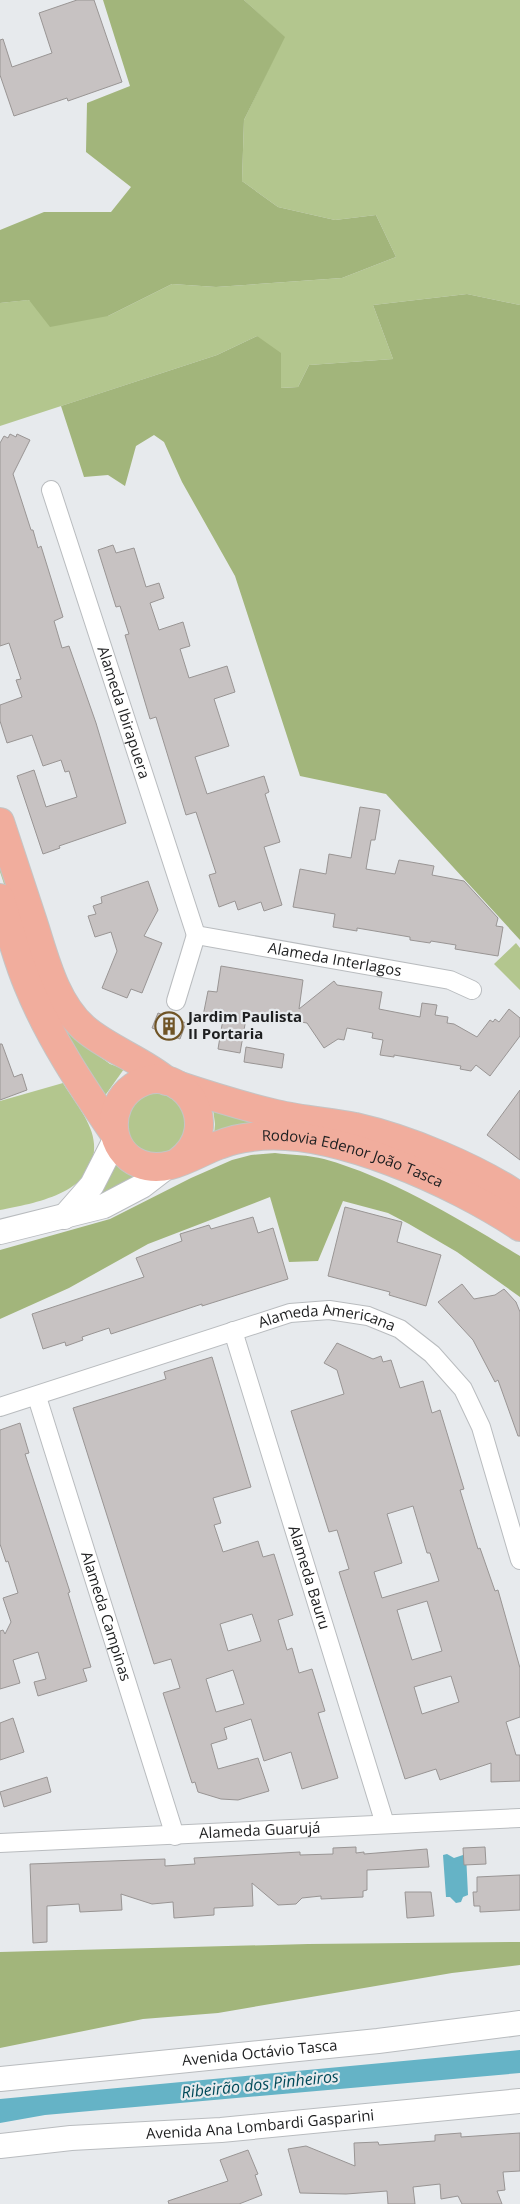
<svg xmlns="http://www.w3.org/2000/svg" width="520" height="2204" font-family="'Open Sans',sans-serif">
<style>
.green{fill:#b3c68e}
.forest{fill:#a2b57b}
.water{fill:#65b3c6}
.building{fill:#c7c2c2;stroke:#999594;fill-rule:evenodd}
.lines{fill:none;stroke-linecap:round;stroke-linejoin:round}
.street-casing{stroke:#b9bcbf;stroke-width:20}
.secondary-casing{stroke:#b9bcbf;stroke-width:26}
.primary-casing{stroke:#c4c5c5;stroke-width:30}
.street{stroke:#fff;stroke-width:18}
.secondary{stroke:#fff;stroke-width:24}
.primary{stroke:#f1ad9d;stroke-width:28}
.labels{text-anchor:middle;stroke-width:4.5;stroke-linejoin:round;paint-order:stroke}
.street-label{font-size:15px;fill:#1e1f20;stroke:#e7eaed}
.poi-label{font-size:15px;font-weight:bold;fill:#1e1f20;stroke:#e7eaed;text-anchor:start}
.water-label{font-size:16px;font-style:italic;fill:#014a59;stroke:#e7eaed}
</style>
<rect width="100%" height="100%" fill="#e7eaed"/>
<path class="green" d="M244 0H520V305L467 294 373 305 393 359 309 365 298 387 280 388 257 336 217 355 0 426V303L28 300 108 316 172 284 216 287 342 278 396 257 376 215 335 220 278 207 242 181 244 120 284 37Z
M0 851 80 1042 110 1064 124 1069 104 1097 41 994 0 872Z
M516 943 520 948V990L494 964Z
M63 1083C74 1101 93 1123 94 1144 97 1193 35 1203 0 1210V1101Z
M169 1091 189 1111 183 1146 158 1158 130 1147 122 1118 139 1093Z
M213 1109 417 1162 214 1135 215 1124Z
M115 1160 123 1171 139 1177 115 1189 101 1194Z"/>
<path class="forest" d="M103 0H244L285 37 244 120 242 181 278 207 335 220 376 215 396 257 342 278 216 287 172 284 108 316 50 327 29 300 0 303V230L44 212H111L131 187 86 152 87 103 130 86Z
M467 294 520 305V940L386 794 300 776 235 576 182 482 164 442 154 435 136 446 125 486 108 475 84 477 61 406 217 355 257 336 281 353V388L298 387 309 365 393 359 373 305Z
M275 1153C291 1155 309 1155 324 1159 392 1178 461 1220 520 1256V1297L457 1252 409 1224 388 1213 343 1201 318 1261 289 1262 270 1197 148 1244 69 1288 0 1319V1250L110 1219 191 1178 232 1160 251 1155Z
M520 1942V1965L452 1973 218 2013 143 2019 0 2048V1952L308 1944Z"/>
<path class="water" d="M447 1854 454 1858 466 1854 468 1895 463 1897 461 1902 456 1903 450 1897H446L443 1855Z
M520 2050V2073L45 2115 0 2123V2099Z"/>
<path class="building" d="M77 0H94L122 82 68 101 67 98 14 116 0 75V40L3 39 12 67 52 53 39 13Z
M10 434 16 437 17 434 30 440 13 474 31 530H33L38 548 41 546 63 617 54 621 62 648 69 646 96 723 126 823 59 846 60 848 43 854 17 776 34 770 46 807 77 797 69 771 65 772 61 760 43 766 32 735 7 743 0 721V705L22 697 16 680 21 679 9 643 0 646V443L4 436 8 438Z
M113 545 116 553 134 548 146 587 159 583 164 598 150 603 159 630 183 622 190 646 180 649 189 678 227 666 235 692 214 699 229 746 195 757 207 794 264 776 269 792 265 794 280 842 264 847 282 905 264 911 261 902 238 910 235 901 219 907 209 875 216 873 196 812 186 815 156 717 150 719 125 635 129 634 120 606 116 607 98 550Z
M360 807 380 810 375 840H371L366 869 395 874 399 860 434 866 432 875 464 881 498 918 496 926 503 927 498 956 455 949 456 945 431 941 430 943 410 940V937L357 928V931L333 927 335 914 293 907 300 869 326 874 329 854 351 858Z
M148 881 158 910 144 936 162 943 142 993 131 989 127 998 102 988 117 951 111 932 95 937 88 916 96 914 93 906 102 903 101 897Z
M221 966 303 980 299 1009 334 981 337 985 382 992 379 1009 420 1017 422 1003 437 1005 435 1015 448 1017 447 1023 454 1024 477 1037 490 1020 493 1022 495 1019 499 1022 509 1009 520 1018V1036L490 1076 476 1065 471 1071 460 1069 461 1066 394 1055V1057L380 1055 383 1040 372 1038 373 1033 347 1028 344 1040 338 1039 324 1048 307 1023 247 1013 240 1053 218 1049 223 1019 203 1016 208 991 217 992Z
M158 1013 186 1023 180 1039 152 1028Z
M0 1044H2L14 1077 22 1074 27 1090 0 1100Z
M246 1047 284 1054 282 1068 244 1062Z
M520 1090V1160L487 1135Z
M345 1207 402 1222 397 1242 441 1255 426 1306 389 1295 390 1292 328 1276Z
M253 1217 258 1233 273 1228 288 1279 202 1306V1304L111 1334 109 1328 82 1337 83 1340 66 1346 65 1342 43 1349 32 1314 144 1277 136 1258 182 1241 180 1234 209 1225 211 1229Z
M462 1284 474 1299 495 1295 504 1289 516 1302 520 1312V1436H518L498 1380 495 1382 473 1340 438 1302Z
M337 1343 373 1359 381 1356 383 1362 391 1360 400 1388 423 1381 432 1413 440 1410 464 1489 460 1490 478 1549 480 1548 495 1591 498 1590 520 1668V1717L506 1722 516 1755H520V1781L491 1782V1763L440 1780 436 1769 405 1779 339 1572 349 1569 337 1530 329 1532 291 1411 344 1394 337 1370 324 1363ZM413 1506 427 1553H430L439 1581 382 1598 374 1572 402 1563 387 1514ZM427 1601 442 1651 412 1660 397 1610ZM451 1676 459 1702 422 1714 414 1687Z
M212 1357 251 1487 213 1498 221 1523 214 1525 223 1552 258 1541 263 1557 274 1554 293 1615 278 1620 287 1650 292 1648 299 1673 312 1669 325 1711 318 1713 338 1778 302 1789 291 1752 264 1761 251 1719 224 1728 227 1739 211 1744 218 1769 258 1758 269 1791 238 1800 221 1799 198 1792 195 1782 192 1783 163 1693 180 1688 171 1659 154 1664 73 1408 166 1379 164 1372ZM252 1614 261 1641 228 1651 220 1624ZM233 1670 244 1704 216 1712 206 1679Z
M20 1423 29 1453 25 1454 70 1592 68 1593 91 1667 83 1669 87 1681 38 1696 34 1682 46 1679 38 1652 13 1660 20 1683 0 1689V1631L3 1630 5 1634 11 1622 3 1598 18 1593 8 1561 6 1562 0 1544V1430Z
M13 1718 24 1752 0 1760V1723Z
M47 1777 51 1792 4 1807 0 1792Z
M356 1847V1853L364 1852V1854L427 1849 429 1867 367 1870V1890L363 1891V1897L321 1899V1896L302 1898 296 1904 278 1905 252 1883 253 1906 214 1908V1915L174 1918 173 1902 152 1904 121 1894 122 1910 80 1912 79 1904 47 1906V1942L33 1943 30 1864 165 1859V1866L195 1864 194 1858 300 1852V1855L333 1854V1848Z
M485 1847 486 1864 464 1865 463 1848Z
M520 1875V1910L480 1912V1906H474L473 1892H477V1877Z
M405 1892H431L434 1916 407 1918Z
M461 2133V2137L520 2133V2171L503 2172 505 2190 497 2191 502 2204H462L458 2196 441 2199 440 2184 413 2187 415 2204H388L387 2191 346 2194 300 2193 288 2149 306 2146 355 2166 354 2143 378 2142 379 2145 435 2141V2135Z
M248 2150 258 2174 255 2175 262 2195 239 2204H169L168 2201 228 2181 220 2160Z"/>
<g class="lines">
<g class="street-casing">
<g id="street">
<path id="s1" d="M51 490 196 935"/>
<path id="s2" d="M196 935 450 980 472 990"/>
<path d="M176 1001 196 935"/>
<path id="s3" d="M233 1331 385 1824"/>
<path id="s4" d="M37 1397 175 1836"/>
<path id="s5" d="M0 1407 290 1313 329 1310 368 1316 400 1329 432 1354 463 1389 481 1427 520 1560"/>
<path id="s6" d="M0 1843 520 1818"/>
</g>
</g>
<g class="secondary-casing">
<g id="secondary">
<path d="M64 1217 92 1185 116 1138"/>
<path d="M0 1232 104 1206 142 1186 168 1166"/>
<path id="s7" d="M0 2079 378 2041 520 2023"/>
<path id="s8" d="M0 2146 71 2138 221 2130 520 2101"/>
</g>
</g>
<g class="primary-casing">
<g id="primary">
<path d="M0 822C10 853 21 885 31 916 44 954 53 1000 84 1028 108 1049 142 1060 167 1081"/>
<path d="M0 898C9 927 16 957 28 985 50 1039 81 1085 114 1133"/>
<path d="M177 1085C210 1096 242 1106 276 1114 302 1120 329 1122 355 1127 408 1139 475 1167 520 1197"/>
<path id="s9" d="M178 1162C228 1126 179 1055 133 1087 105 1107 108 1151 140 1164 167 1175 194 1154 219 1145 229 1141 241 1138 252 1137 330 1126 456 1184 520 1227"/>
</g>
</g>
<use href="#street" class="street"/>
<use href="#secondary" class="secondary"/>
<use href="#primary" class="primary"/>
</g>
<defs>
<g id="building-ring" transform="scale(1.4375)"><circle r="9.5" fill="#e7eaed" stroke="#6f5426" stroke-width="1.5"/><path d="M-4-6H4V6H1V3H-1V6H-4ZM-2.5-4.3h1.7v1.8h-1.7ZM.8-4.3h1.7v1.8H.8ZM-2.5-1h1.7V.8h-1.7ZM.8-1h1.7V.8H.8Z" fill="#6f5426"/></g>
</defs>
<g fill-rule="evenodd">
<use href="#building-ring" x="169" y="1026"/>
</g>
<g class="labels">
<g class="street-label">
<text dy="5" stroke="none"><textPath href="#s1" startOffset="234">Alameda Ibirapuera</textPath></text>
<text dy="5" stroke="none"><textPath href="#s2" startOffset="141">Alameda Interlagos</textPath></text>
<text dy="5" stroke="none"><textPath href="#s9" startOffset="454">Rodovia Edenor João Tasca</textPath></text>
<text dy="5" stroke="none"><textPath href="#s5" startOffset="342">Alameda Americana</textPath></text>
<text dy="5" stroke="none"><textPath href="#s3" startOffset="258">Alameda Bauru</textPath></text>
<text dy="5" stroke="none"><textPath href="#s4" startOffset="230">Alameda Campinas</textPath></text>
<text dy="5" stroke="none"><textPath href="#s6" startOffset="260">Alameda Guarujá</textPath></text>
<text dy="5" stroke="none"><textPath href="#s7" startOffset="261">Avenida Octávio Tasca</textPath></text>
<text dy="5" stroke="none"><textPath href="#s8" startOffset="261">Avenida Ana Lombardi Gasparini</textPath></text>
</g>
<g class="poi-label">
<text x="188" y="1022">Jardim Paulista<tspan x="188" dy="17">II Portaria</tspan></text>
</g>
<g class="water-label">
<text transform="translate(260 2084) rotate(-6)" y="6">Ribeirão dos Pinheiros</text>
</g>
</g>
</svg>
